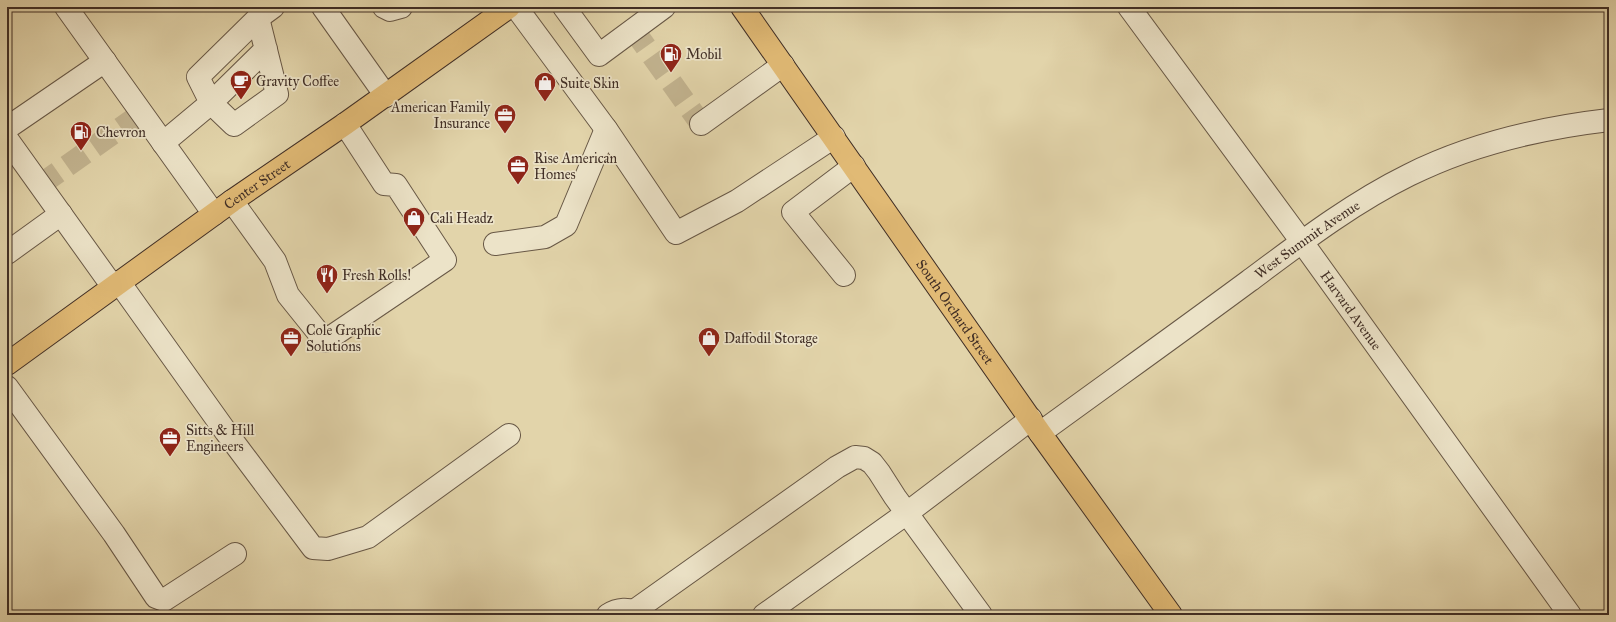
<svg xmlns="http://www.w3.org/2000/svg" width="1616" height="622" font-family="'IM FELL Great Primer',serif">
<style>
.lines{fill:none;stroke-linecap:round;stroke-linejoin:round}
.minor-tunnel{stroke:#c2b38f;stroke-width:22;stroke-dasharray:22 11;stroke-linecap:butt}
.minor-casing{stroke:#685846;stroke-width:24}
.major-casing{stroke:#402e25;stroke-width:24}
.minor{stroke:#ece3c8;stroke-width:22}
.major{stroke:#e1ba75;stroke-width:22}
.labels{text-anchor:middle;stroke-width:3.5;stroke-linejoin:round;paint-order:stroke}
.poi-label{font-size:14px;fill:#402e25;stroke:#ece3c8;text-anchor:start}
.street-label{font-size:14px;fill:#402e25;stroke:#ece3c8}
</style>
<rect width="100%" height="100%" fill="#e2d4aa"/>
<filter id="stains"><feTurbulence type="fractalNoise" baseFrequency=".005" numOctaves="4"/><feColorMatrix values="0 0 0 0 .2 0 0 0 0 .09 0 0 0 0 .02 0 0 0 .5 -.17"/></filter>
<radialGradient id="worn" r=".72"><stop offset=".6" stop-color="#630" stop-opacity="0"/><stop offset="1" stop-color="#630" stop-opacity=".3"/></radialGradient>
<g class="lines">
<path class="minor-tunnel" d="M633 29 701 124
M40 185 142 113"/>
<g class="minor-casing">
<g id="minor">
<path d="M66 7 214 214"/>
<path d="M323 7 386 96"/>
<path d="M384 7 390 10 401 7"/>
<path d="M516 7 606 129 676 233 737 201 834 137"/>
<path d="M564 7 599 55 664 7"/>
<path id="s1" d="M1129 7 1302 242 1570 615"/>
<path d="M258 18 277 94 234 125 211 103 266 49"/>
<path d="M701 124 783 65"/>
<path d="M7 128 105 61"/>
<path d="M7 139 113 287"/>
<path d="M163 143 211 103 198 77 258 18 273 7"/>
<path d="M232 201 275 261 288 295 325 341 445 260 396 185 384 184 345 124"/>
<path d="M495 244 545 237 566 225 606 129"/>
<path d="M7 253 61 214"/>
<path d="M844 275 793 212 854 166"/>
<path d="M119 282 226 432 313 548 328 549 368 537 509 435"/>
<path d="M7 387 114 534 156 597 164 600 235 554"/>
<path id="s2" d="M1040 433C1110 382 1180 332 1249 281 1300 243 1352 203 1409 175 1471 144 1540 128 1609 120"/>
<path d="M634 611 837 467 855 457 864 458 872 463 879 472 895 497 981 615"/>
<path d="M608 615C617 609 630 607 638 615"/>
<path d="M764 615 907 513 1031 419"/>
</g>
</g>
<g class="major-casing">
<g id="major">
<path id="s3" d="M742 7 1040 433 1171 615"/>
<path id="s4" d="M7 364 232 201 345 124 509 7"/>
</g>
</g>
<use href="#minor" class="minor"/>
<use href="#major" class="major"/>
</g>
<defs>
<g id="fuel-pin" transform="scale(1.15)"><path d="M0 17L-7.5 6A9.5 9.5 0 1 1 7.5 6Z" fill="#8f2418" stroke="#ece3c8"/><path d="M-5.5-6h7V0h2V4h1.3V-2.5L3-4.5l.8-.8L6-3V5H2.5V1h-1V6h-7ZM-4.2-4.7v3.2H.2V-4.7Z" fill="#fff"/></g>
<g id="cafe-pin" transform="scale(1.15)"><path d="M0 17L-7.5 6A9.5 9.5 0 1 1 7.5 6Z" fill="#8f2418" stroke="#ece3c8"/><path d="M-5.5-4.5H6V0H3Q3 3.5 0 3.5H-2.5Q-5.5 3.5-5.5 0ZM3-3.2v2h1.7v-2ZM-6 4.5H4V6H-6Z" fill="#fff"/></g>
<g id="shop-pin" transform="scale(1.15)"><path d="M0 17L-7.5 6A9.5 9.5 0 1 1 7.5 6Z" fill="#8f2418" stroke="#ece3c8"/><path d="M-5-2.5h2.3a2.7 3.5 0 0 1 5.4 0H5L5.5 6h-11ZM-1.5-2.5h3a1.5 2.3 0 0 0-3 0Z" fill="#fff"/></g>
<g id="office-pin" transform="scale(1.15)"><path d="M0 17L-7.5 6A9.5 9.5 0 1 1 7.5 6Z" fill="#8f2418" stroke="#ece3c8"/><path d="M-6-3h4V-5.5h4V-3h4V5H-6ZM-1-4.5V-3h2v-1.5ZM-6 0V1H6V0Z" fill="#fff"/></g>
<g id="restaurant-pin" transform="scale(1.15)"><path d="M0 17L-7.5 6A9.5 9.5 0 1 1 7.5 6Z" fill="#8f2418" stroke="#ece3c8"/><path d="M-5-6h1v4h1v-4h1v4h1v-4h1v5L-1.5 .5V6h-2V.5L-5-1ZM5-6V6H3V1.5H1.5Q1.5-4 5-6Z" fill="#fff"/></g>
</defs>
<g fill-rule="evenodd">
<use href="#fuel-pin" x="671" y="54"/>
<use href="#cafe-pin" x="241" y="81"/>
<use href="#shop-pin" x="545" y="83"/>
<use href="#office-pin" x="505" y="115"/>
<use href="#fuel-pin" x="81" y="132"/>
<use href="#office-pin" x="518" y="166"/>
<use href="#shop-pin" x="414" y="218"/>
<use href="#restaurant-pin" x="327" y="275"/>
<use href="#office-pin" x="291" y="338"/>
<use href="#shop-pin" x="709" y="338"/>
<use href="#office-pin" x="170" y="438"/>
</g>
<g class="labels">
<g class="poi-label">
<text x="686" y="59">Mobil</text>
<text x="256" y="86">Gravity Coffee</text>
<text x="560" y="88">Suite Skin</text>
<text x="490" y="112" text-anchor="end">American Family<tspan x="490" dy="16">Insurance</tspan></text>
<text x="96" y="137">Chevron</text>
<text x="534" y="163">Rise American<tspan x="534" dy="16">Homes</tspan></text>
<text x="430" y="223">Cali Headz</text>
<text x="342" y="280">Fresh Rolls!</text>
<text x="306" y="335">Cole Graphic<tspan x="306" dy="16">Solutions</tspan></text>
<text x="724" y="343">Daffodil Storage</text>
<text x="186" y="435">Sitts &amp; Hill<tspan x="186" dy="16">Engineers</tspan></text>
</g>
<g class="street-label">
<text dy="5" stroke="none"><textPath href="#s4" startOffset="308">Center Street</textPath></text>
<text dy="5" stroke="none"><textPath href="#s2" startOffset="330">West Summit Avenue</textPath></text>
<text dy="5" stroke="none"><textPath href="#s1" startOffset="376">Harvard Avenue</textPath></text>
<text dy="5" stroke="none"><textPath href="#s3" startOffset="372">South Orchard Street</textPath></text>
</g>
</g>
<rect width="1616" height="622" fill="none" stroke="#e2d4aa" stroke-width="24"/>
<rect x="8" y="8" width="1600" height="606" fill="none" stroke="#402e25" stroke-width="2"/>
<rect x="12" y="12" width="1592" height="598" fill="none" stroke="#402e25"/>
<rect width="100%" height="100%" filter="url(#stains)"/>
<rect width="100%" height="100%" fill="url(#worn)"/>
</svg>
